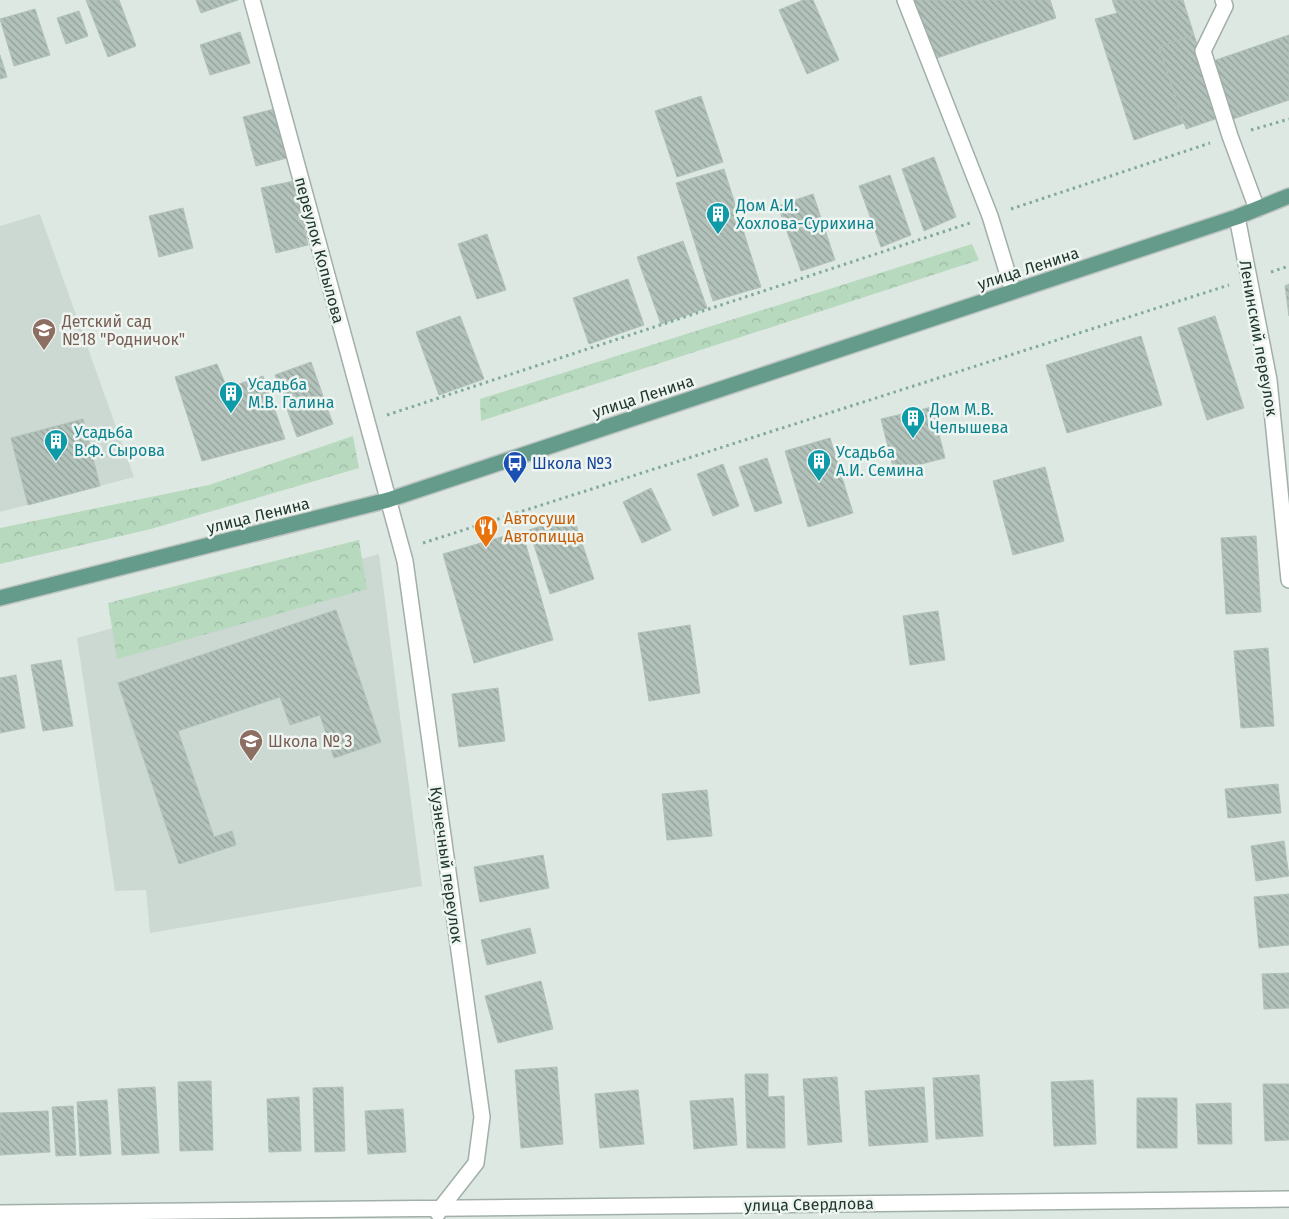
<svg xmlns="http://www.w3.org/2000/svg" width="1289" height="1219" font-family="'Fira Sans',sans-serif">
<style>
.built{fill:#ccd8d2}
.forest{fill:url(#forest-crowns)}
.building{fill:url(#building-back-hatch);stroke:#b1c1b9}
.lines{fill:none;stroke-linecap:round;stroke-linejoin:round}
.minor-casing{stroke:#a1afa9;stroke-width:18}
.major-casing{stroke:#bcc3c1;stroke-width:18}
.path{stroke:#80aa9a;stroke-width:3;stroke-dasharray:2.5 4;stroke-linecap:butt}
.minor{stroke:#fff;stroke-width:15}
.major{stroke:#659b8a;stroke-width:15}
.labels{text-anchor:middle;stroke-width:5;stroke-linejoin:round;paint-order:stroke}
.culture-label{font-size:16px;fill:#0d838f;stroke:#eef5f1;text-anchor:start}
.street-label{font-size:16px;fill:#20372f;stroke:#eef5f1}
.education-label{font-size:16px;fill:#785e54;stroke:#eef5f1;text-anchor:start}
.transit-label{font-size:16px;fill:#164399;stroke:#eef5f1;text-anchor:start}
.food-label{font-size:16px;fill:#c56008;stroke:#eef5f1;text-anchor:start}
</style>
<defs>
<pattern id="forest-crowns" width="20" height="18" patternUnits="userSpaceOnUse" patternTransform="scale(1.25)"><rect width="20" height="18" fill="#b7d9be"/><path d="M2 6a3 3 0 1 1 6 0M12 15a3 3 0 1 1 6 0" fill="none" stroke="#9dbba4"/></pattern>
<pattern id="building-back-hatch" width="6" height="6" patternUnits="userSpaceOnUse" patternTransform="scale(1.25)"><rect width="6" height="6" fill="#b3c3bc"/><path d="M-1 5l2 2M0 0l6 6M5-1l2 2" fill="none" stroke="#919f99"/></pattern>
</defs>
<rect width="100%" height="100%" fill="#dee8e3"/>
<path class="built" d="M40 214 134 477 0 512V226Z
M379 554 422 886 150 933 146 890 115 891 77 638Z"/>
<path class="forest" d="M972 244 979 260 481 421 480 399Z
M353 436 359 468 151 529 0 564V528L209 485Z
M359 540 367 589 117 659 108 603Z"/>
<path class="building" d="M86 0H119L136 46 108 57Z
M196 0H238L201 13Z
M803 0H813L839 60 807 74 779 10Z
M914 0H1050L1056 18 934 59Z
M1112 0H1183L1194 35 1159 47 1184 123 1134 140 1095 19 1117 13Z
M35 9 50 55 14 66 0 19Z
M79 11 88 36 66 44 57 18Z
M240 32 250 63 210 75 200 45Z
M1194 35 1221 117 1186 129 1159 47Z
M1289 35V100L1233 119 1213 61Z
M0 55 7 77 0 79Z
M701 96 723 162 677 177 655 111Z
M274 109 287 158 256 166 243 117Z
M934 157 956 217 924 231 902 169Z
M724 169 761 287 713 301 676 183Z
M890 175 911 235 881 247 859 186Z
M294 181 308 245 276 253 261 188Z
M813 194 835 260 801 271 778 206Z
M183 208 193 248 159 257 149 216Z
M487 234 506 290 477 299 458 244Z
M683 241 707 308 661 324 637 257Z
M628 279 644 325 589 344 573 298Z
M1289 284V316L1285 286Z
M460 316 484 379 439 395 416 332Z
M1215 316 1244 408 1207 420 1178 328Z
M1141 336 1162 405 1067 433 1046 365Z
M311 362 333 424 297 437 275 375Z
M217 364 227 388 263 376 285 439 202 461 175 377Z
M932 407 945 458 894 471 881 419Z
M83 419 100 486 28 505 11 438Z
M830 438 853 513 808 527 785 451Z
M767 458 782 503 755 512 739 467Z
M723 464 739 506 713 516 697 474Z
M1045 467 1064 541 1013 555 993 481Z
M651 488 671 530 642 543 623 502Z
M573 516 594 579 550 594 529 530Z
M522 531 553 640 474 663 443 554Z
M1256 536 1261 612 1226 614 1221 538Z
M336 610 381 742 334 758 320 715 290 725 280 697 178 731 214 837 232 831 236 845 179 864 118 683Z
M938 611 945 660 910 665 903 616Z
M690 625 700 693 649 701 638 633Z
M1268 648 1274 726 1241 728 1234 651Z
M61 660 73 726 43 731 31 665Z
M16 675 25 728 0 733V678Z
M498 688 505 741 459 747 452 694Z
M1278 784 1281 813 1228 818 1225 789Z
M707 790 712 836 667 840 662 794Z
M1284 841 1289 876 1256 881 1251 846Z
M543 855 549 888 480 902 474 867Z
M1289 894V945L1259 948 1254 897Z
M530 928 536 953 487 965 481 940Z
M1289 973V1008L1264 1009 1262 974Z
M541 981 553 1029 498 1043 485 996Z
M557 1067 563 1144 521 1148 515 1070Z
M745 1074H768V1097L784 1096 785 1148H747Z
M979 1075 983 1136 936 1139 933 1078Z
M837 1077 842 1142 808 1145 803 1079Z
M1093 1080 1096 1144 1054 1146 1051 1082Z
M211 1081 213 1150 180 1151 178 1082Z
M1263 1084H1289V1140L1265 1141Z
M155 1087 159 1153 122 1155 118 1089Z
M343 1087 345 1151 315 1152 313 1088Z
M924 1087 928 1142 869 1146 865 1091Z
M638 1090 644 1144 600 1148 595 1094Z
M299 1097 301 1151 269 1152 267 1099Z
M733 1098 737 1145 694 1149 690 1101Z
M1137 1098H1177V1148H1137Z
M107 1100 111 1154 80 1156 77 1102Z
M1231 1103 1232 1144H1198L1196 1104Z
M73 1106 76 1155 56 1156 52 1107Z
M403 1109 406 1152 368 1154 365 1111Z
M48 1111 50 1152 0 1155V1113Z"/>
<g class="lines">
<g class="minor-casing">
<path id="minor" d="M252 0 405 561 482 1117 476 1163 440 1209 438 1213
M905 0 990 216 1013 291
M1223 0 1225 6 1203 51 1230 136 1257 209
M1237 217 1269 380 1289 580
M0 1213 1289 1199"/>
</g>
<g class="major-casing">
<path id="major" d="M0 598 388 500 1237 217 1289 196"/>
</g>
<path class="path" d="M1251 130 1289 119
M1011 209 1210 143
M1271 272 1289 266
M387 415 970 223
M423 543 1229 285"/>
<use href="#minor" class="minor"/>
<use href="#major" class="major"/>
</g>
<defs>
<g id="building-pin" transform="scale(1.25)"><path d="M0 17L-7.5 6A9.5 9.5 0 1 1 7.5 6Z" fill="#0f9aa8" stroke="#eef5f1"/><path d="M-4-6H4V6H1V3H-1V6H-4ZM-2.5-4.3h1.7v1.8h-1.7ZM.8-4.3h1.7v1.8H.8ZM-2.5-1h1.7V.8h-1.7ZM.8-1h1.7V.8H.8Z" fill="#fff"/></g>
<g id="school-pin" transform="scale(1.25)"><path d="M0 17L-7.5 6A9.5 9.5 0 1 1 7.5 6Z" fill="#8d6e63" stroke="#eef5f1"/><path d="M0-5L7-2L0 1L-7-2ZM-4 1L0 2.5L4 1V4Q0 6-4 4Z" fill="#fff"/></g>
<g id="bus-pin" transform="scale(1.25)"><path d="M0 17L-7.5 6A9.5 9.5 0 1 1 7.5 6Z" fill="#1a4fb4" stroke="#eef5f1"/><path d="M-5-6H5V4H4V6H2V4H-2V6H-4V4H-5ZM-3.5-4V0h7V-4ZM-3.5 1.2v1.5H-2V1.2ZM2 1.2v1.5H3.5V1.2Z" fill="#fff"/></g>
<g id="restaurant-pin" transform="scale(1.25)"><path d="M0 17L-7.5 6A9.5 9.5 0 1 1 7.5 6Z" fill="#e8710a" stroke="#eef5f1"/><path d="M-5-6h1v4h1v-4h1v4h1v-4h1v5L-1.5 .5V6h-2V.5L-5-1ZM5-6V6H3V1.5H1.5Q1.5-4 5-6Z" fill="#fff"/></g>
</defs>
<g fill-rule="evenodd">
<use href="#building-pin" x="718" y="214"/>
<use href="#school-pin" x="44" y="330"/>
<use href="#building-pin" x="231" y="393"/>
<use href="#building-pin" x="913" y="418"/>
<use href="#building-pin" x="56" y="441"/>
<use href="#building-pin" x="819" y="461"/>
<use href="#bus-pin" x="515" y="463"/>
<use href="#restaurant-pin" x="486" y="527"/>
<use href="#school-pin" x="251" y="741"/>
</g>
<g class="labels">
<g class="culture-label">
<text x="736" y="211">Дом А.И.<tspan x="736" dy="18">Хохлова-Сурихина</tspan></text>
<text x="248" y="390">Усадьба<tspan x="248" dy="18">М.В. Галина</tspan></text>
<text x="930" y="415">Дом М.В.<tspan x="930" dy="18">Челышева</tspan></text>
<text x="74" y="438">Усадьба<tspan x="74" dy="18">В.Ф. Сырова</tspan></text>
<text x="836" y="458">Усадьба<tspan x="836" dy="18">А.И. Семина</tspan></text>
</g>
<g class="street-label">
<text transform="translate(320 250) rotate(75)" y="6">переулок Копылова</text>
<text transform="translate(1028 268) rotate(-18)" y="6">улица Ленина</text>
<text transform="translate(1259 338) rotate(80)" y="6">Ленинский переулок</text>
<text transform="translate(643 396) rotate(-18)" y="6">улица Ленина</text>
<text transform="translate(258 515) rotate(-14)" y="6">улица Ленина</text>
<text transform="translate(447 865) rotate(82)" y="6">Кузнечный переулок</text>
<text transform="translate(809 1204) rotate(-1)" y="6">улица Свердлова</text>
</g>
<g class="education-label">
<text x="62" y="327">Детский сад<tspan x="62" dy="18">№18 "Родничок"</tspan></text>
<text x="268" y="747">Школа № 3</text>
</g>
<g class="transit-label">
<text x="532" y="469">Школа №3</text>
</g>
<g class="food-label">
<text x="504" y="524">Автосуши<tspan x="504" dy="18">Автопицца</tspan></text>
</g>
</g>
</svg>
